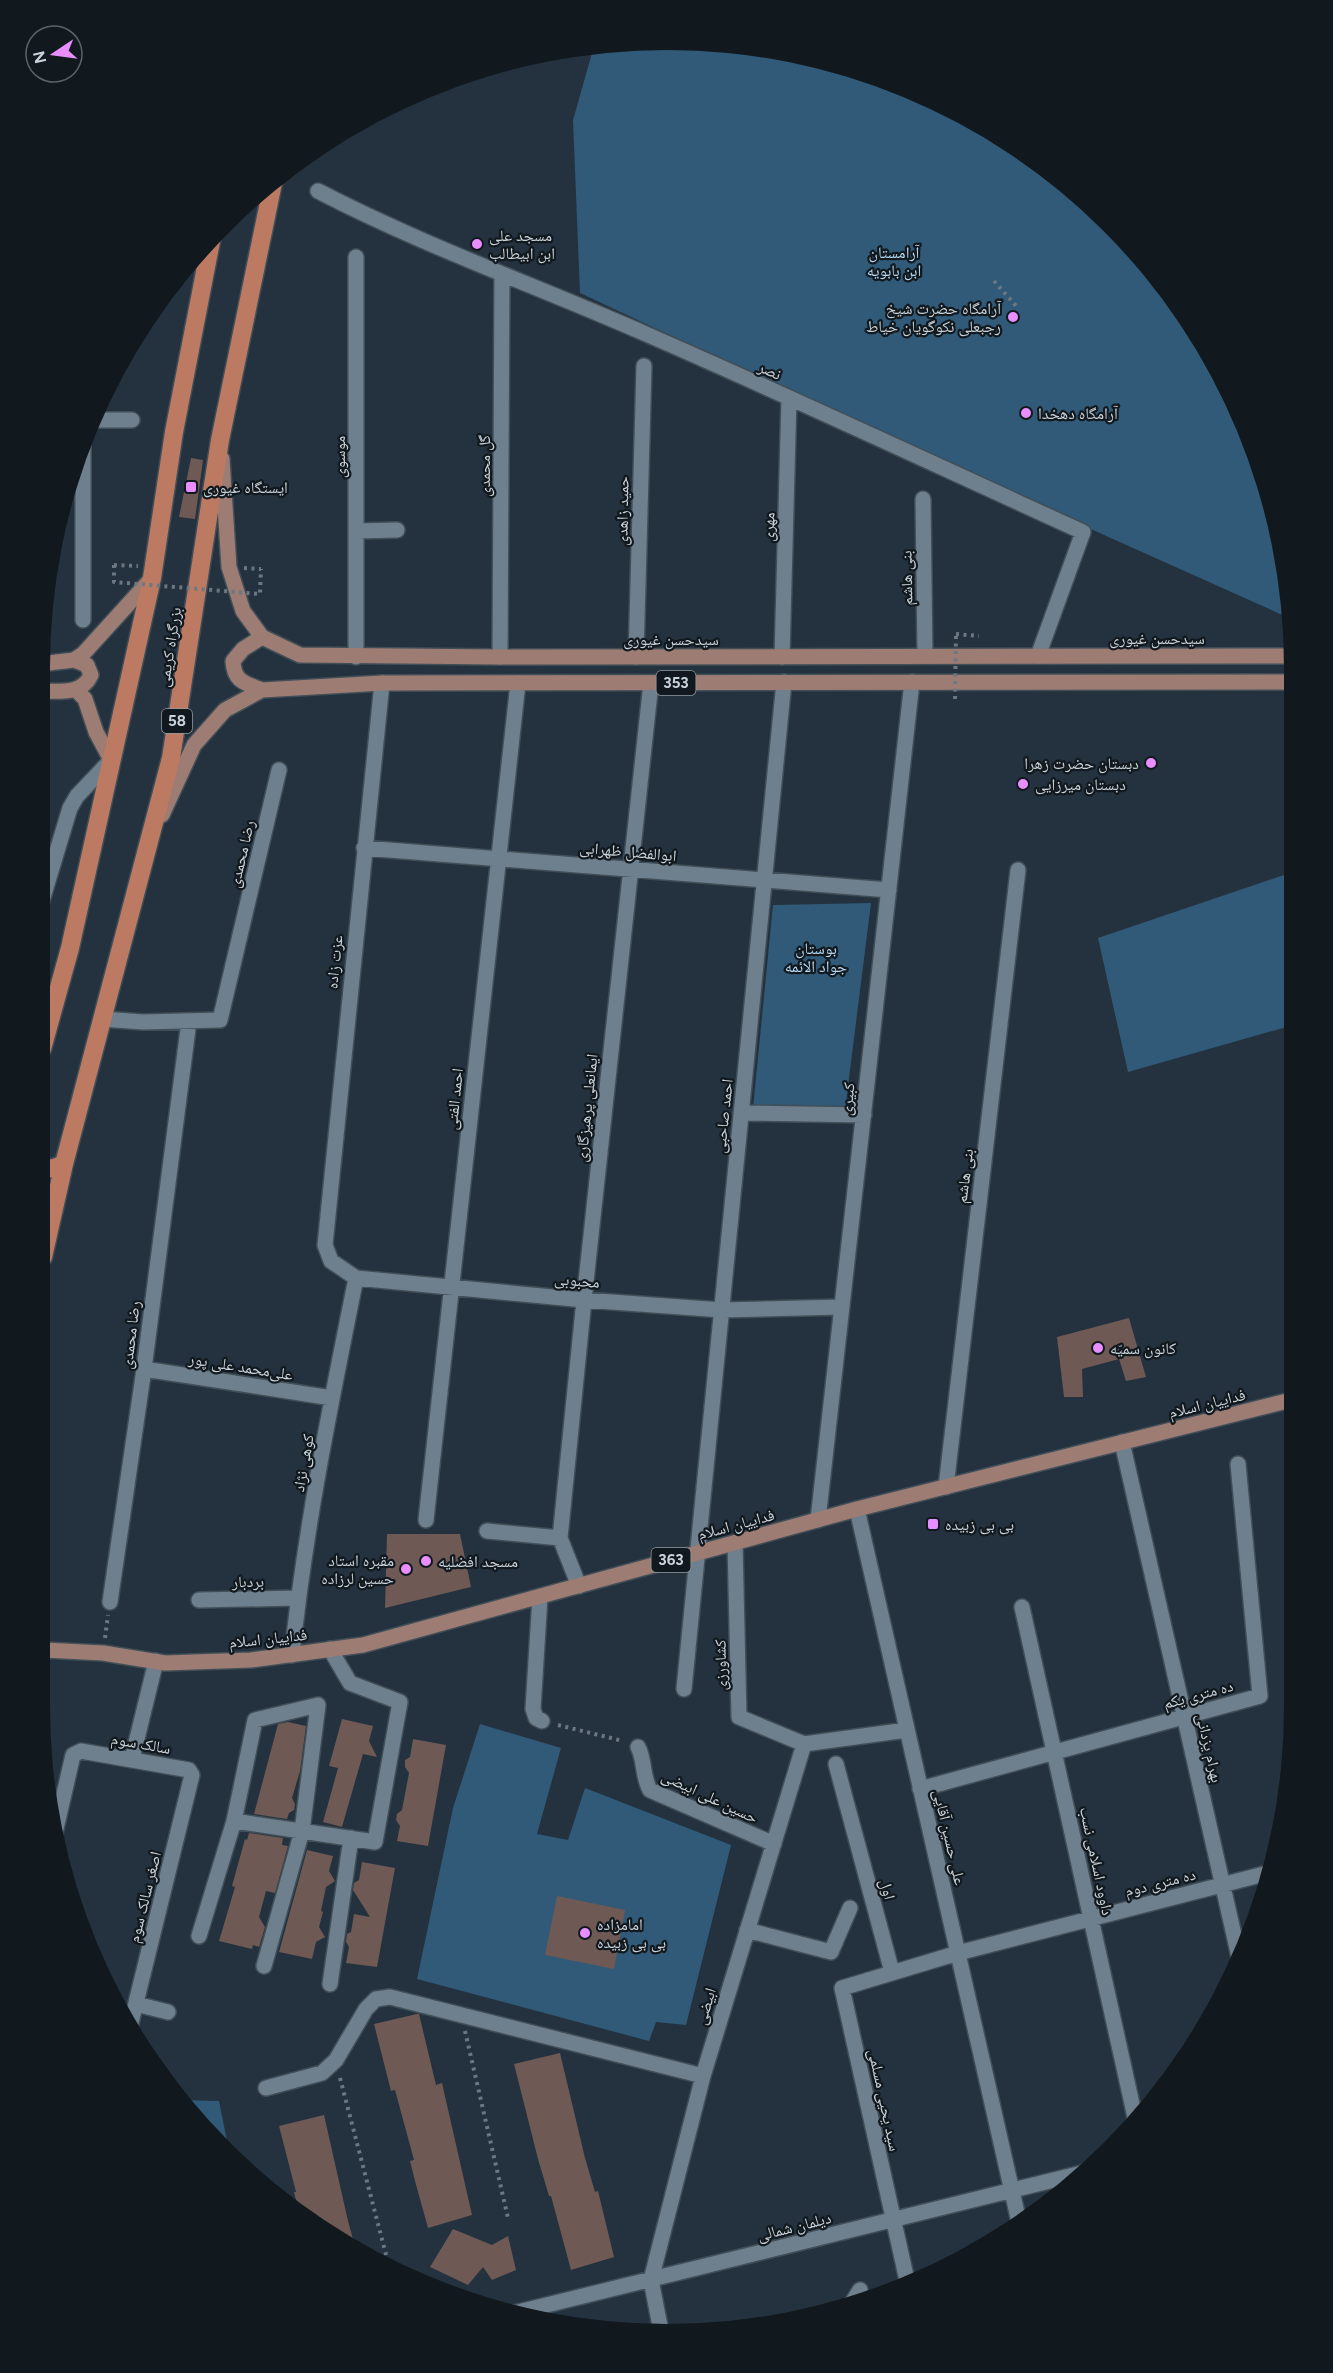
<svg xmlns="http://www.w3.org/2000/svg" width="1333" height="2373" font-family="Figtree,'Noto Naskh Arabic',sans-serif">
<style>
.green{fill:#305a78}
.building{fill:#6e5955}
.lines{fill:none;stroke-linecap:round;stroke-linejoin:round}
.minor-casing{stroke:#414e57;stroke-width:18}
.major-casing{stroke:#414e57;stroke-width:18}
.highway-casing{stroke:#414e57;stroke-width:21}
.path{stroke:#6b7882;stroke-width:4;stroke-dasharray:3 4.5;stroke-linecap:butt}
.minor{stroke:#6e7f8d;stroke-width:15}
.major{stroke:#9d7c73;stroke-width:15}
.highway{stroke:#bc7a62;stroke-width:18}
.path-bridge{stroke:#6b7882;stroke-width:4;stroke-dasharray:3 4.5;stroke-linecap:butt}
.poi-dot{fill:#e88eff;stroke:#12191e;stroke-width:2}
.labels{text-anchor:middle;stroke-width:4.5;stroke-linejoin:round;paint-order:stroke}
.shield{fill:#12191e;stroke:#929ba2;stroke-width:1.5}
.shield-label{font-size:15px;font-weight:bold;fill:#c9d3da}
.poi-label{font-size:16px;fill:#c9d3da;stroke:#12191e;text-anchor:start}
.park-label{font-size:16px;fill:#b6daf6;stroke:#12191e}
.street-label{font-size:16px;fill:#c9d3da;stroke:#12191e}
</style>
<rect width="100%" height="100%" fill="#23323e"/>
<path class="green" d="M626 40 749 44 869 72 981 123 1110 223 1188 318 1261 464 1289 585V618L919 452 580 293 573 120 594 46Z
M1290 873V1026L1128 1072 1098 938Z
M871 903 845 1110 753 1108 773 905Z
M480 1724 561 1748 537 1834 568 1840 585 1788 731 1845 686 2025 656 2022 649 2041 417 1979 453 1808Z
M179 2100 219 2101 230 2156 223 2150Z"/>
<path class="building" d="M191 458 203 460 195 519 179 517Z
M1129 1318 1146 1377 1126 1381 1119 1359 1082 1369 1083 1397H1064L1057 1337Z
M387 1534H460L471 1587 385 1608Z
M342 1719 373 1726 369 1741 377 1757 363 1754 342 1827 323 1822 338 1768 329 1766Z
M288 1722 306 1726 300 1771 292 1798 295 1804 294 1810 289 1813 287 1819 254 1814 278 1724Z
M413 1739 446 1745 428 1846 397 1841 400 1826 396 1820 397 1814 402 1810 409 1773 405 1767V1760L410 1757Z
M249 1833 283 1838 282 1845 288 1846 275 1893 266 1891 259 1917 265 1927 259 1947 253 1945 252 1949 219 1941 235 1887 232 1886 245 1839 247 1840Z
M307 1850 333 1856 329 1871 335 1881 326 1887 321 1911 323 1912 319 1927 325 1937 316 1942 312 1959 279 1952Z
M362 1862 395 1868 377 1967 346 1963 349 1947 346 1942 347 1934 351 1932 354 1914 370 1917 353 1890 354 1883 359 1880Z
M557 1896 625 1910 614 1969 545 1955Z
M417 2014H419L436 2085 442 2083 472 2215 428 2228 415 2181 410 2161 414 2160 395 2090 391 2091 374 2024Z
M560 2053 585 2158 595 2192 598 2191 614 2257 571 2270 551 2196H549L538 2159 514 2064Z
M324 2115 348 2221 356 2250 318 2228 299 2213 294 2192H296L279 2126Z
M453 2229 492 2245 508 2236 516 2270 492 2280 483 2267 468 2285 430 2267Z"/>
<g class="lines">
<g class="minor-casing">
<path id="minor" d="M318 191C424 246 537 286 646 334 793 398 938 466 1083 532L1038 656
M93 420H132
M923 499 925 656
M357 531 397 530
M83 620V441
M356 657V257
M500 657 502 275
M636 657 644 366
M782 657 789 398
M382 683 325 1245 331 1261 356 1278 584 1300 722 1310 842 1307
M364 848 889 890
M41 904 70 808 77 796 111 760
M102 1019 143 1022 220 1020 279 770
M741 1113 864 1115
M144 1369 332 1398
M1122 1442 1239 1957
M946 1487 1018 870
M857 1509 1019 2222
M426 1520 518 683
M818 1520 912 682
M487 1531 560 1538
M735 1543 739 1717 804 1744
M579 1586 560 1538 584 1300 651 683
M540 1597 533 1709 536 1718 542 1721
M199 1600 298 1598
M110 1602 144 1369 189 1021
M1022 1607 1136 2122
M292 1655C305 1528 331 1403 356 1278
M684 1689 784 682
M804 1744 907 1730
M638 1747C645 1760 642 1776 650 1790L774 1844
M132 1759 156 1661
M836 1764 892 1972
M920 1789 1260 1696 1238 1464
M234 1821 375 1842 400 1702 350 1683 330 1649
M55 1833 73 1755 81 1751 189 1770 192 1775 130 2027
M747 1930 831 1952 850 1908
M199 1936 234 1821 255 1720 318 1705 302 1831 264 1966
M330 1984 351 1838
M136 2004 168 2012
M266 2088 322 2073 336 2060 366 2009 376 1999 390 1997 703 2076
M908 2285 842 1988 958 1953 1268 1873
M852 2303 860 2290
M510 2314 1086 2172
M661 2331 651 2280 703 2076 804 1744"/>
</g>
<g class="major-casing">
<path id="major" d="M222 459 229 567 243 611 262 637 300 655 500 657 1289 656
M40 664 74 660 83 654 152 578
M76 690 85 699 96 732 111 760
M262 690C245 683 234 682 233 661L243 649 262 637
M41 691C60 691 82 695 91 675L87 665 74 660
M162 815 194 745 225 710 262 690 382 683 1289 682
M44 1650 103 1653 165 1663 251 1660 363 1645 857 1509 1291 1400"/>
</g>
<g class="highway-casing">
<path id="highway" d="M42 1049 70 948 152 578 174 432 212 236
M42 1169 54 1168 64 1164
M43 1257 64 1164 171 758 220 440 274 178"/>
</g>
<path class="path" d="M994 281 1018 308
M114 565 138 566
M244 568 261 569
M956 634 979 636
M105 1638 108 1615
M558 1725 623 1741
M465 2031 508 2218
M340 2078 390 2270"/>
<use href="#minor" class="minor"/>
<use href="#major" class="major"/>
<use href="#highway" class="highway"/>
<path class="path-bridge" d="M114 565V582L260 594 261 569
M955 699 956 634"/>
</g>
<g class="poi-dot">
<circle cx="477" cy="244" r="6"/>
<circle cx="1013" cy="317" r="6"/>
<circle cx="1026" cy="413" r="6"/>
<rect x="185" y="481" width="12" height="12" rx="3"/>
<circle cx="1151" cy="763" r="6"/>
<circle cx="1023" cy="784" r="6"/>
<circle cx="1098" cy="1348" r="6"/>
<rect x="927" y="1518" width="12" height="12" rx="3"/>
<circle cx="426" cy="1561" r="6"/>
<circle cx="406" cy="1569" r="6"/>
<circle cx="585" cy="1933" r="6"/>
</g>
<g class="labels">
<g class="shield">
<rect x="656.5" y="671" width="39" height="24" rx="4.5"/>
<rect x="162" y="709" width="30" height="24" rx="4.5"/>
<rect x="651.5" y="1548" width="39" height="24" rx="4.5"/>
</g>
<g class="shield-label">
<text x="676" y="688">353</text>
<text x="177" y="726">58</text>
<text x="671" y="1565">363</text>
</g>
<g class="poi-label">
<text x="489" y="241">مسجد علی<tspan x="489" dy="18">ابن ابیطالب</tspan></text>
<text x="1001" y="314" text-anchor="end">آرامگاه حضرت شیخ<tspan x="1001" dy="18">رجبعلی نکوگویان خیاط</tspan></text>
<text x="1038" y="419">آرامگاه دهخدا</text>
<text x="203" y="493">ایستگاه غیوری</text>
<text x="1139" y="769" text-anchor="end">دبستان حضرت زهرا</text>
<text x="1035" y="790">دبستان میرزایی</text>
<text x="1110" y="1354">کانون سمیّه</text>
<text x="945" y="1530">بی بی زبیده</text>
<text x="394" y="1566" text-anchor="end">مقبره استاد<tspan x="394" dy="18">حسین لرزاده</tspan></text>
<text x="438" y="1567">مسجد افضلیه</text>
<text x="597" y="1930">امامزاده<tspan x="597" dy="18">بی بی زبیده</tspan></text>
</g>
<g class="park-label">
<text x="894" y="258">آرامستان<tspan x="894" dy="18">ابن بابویه</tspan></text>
<text x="816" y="954">بوستان<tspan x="816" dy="18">جواد الائمه</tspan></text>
</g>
<g class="street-label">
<text transform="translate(770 370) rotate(24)" y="6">نصر</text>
<text transform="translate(339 457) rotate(-90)" y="6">موسوی</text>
<text transform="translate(484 466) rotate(-90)" y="6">گل محمدی</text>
<text transform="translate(622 511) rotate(-89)" y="6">حمید زاهدی</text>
<text transform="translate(768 527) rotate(-88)" y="6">مهری</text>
<text transform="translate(906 578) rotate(-91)" y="6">بنی هاشم</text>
<text x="1157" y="644">سیدحسن غیوری</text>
<text x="671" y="645">سیدحسن غیوری</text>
<text transform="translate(169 647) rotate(-81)" y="6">بزرگراه کریمی</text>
<text transform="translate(628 851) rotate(5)" y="6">ابوالفضل ظهرابی</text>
<text transform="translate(241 854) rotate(-77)" y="6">رضا محمدی</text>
<text transform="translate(334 962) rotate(-84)" y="6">عزت زاده</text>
<text transform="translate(454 1099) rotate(-84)" y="6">احمد الفتی</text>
<text transform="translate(847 1099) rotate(-84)" y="6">کبیری</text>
<text transform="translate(586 1108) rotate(-84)" y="6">ایمانعلی پرهیزگاری</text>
<text transform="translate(723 1116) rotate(-84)" y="6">احمد صاحبی</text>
<text transform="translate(964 1176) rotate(-83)" y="6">بنی هاشم</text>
<text transform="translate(577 1280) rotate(5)" y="6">محبوبی</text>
<text transform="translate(130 1335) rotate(-83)" y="6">رضا محمدی</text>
<text transform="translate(241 1366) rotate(9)" y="6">علی‌محمد علی پور</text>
<text transform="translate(1207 1403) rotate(-14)" y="6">فداییان اسلام</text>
<text transform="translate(303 1463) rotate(-80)" y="6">کوهی نژاد</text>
<text transform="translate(736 1524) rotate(-15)" y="6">فداییان اسلام</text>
<text transform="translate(248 1581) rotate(-1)" y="6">بردبار</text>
<text transform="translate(268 1638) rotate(-6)" y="6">فداییان اسلام</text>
<text transform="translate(720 1665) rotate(-91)" y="6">کشاورزی</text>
<text transform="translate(1198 1694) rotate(-15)" y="6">ده متری یکم</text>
<text transform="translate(141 1743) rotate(10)" y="6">سالک سوم</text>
<text transform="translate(1210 1748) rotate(77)" y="6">بهرام یزدانی</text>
<text transform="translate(710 1796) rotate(25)" y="6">حسین علی ابیضی</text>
<text transform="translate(950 1837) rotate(77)" y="6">علی حسین آقایی</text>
<text transform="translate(1097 1861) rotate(78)" y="6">داوود اسلامی نسب</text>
<text transform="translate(1160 1882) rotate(-14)" y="6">ده متری دوم</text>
<text transform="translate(888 1889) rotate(75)" y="6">اول</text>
<text transform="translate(144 1897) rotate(-76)" y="6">اصغر سالک سوم</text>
<text transform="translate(705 2006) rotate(-73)" y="6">ابیضی</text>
<text transform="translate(885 2100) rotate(78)" y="6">سید یحیی مسلمی</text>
<text transform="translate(794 2226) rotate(-14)" y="6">دیلمان شمالی</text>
</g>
</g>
<path d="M0 0H1333V2373H0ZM667 50H667A617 617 0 0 1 1284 667V1707A617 617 0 0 1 667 2324H667A617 617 0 0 1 50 1707V667A617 617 0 0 1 667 50Z" fill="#12191e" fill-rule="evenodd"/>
<g transform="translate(54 54) rotate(257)"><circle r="28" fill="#12191e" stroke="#5b6369" stroke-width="1.5"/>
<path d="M0-4.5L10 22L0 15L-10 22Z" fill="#e88eff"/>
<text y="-9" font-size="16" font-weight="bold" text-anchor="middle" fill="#c9d3da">N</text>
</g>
</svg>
